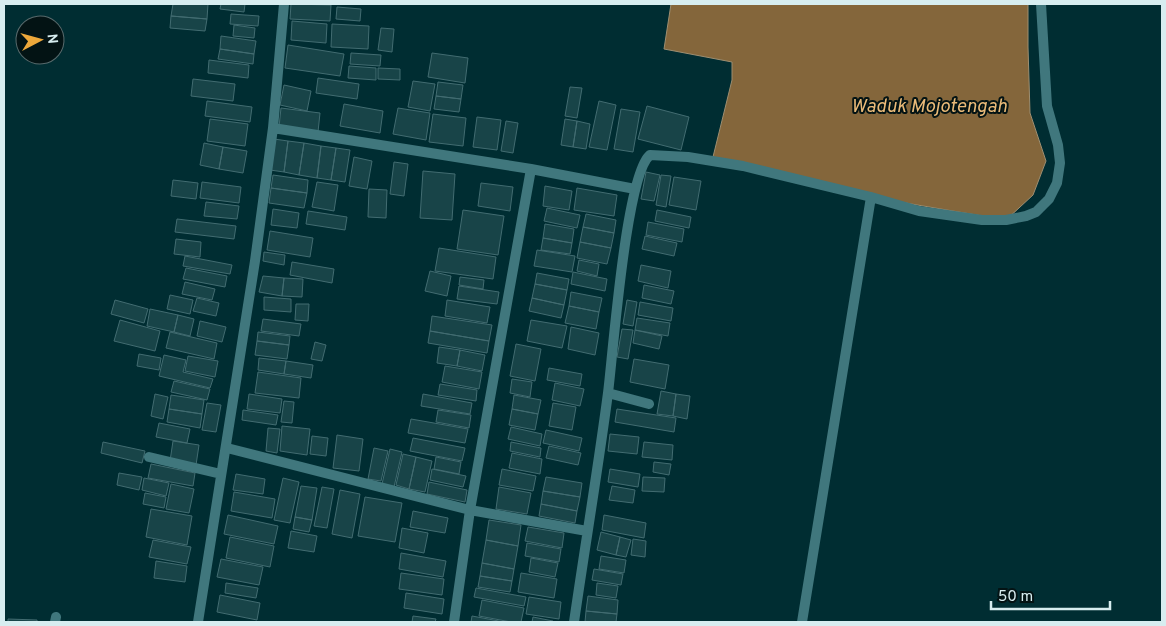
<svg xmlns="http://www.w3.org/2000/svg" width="1166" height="626" font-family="Overpass,sans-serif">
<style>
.water{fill:#84663b;stroke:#9d8e71}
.building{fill:#184448;stroke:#426c71}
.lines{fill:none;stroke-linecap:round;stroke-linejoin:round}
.minor{stroke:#40777d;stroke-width:10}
.labels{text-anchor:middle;stroke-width:4;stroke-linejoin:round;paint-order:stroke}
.water-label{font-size:19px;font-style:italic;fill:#eaba78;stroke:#031314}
</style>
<rect width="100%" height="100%" fill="#002d32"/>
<path class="water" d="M671 4H1028V47L1030 113 1046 161 1033 195 1006 220 876 198 712 161 732 80V62L664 49Z"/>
<path class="building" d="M173 4H208L207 19 171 16Z
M221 4H245L244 12 220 9Z
M291 4 331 5 330 21 290 19Z
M337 7 361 9 360 21 336 19Z
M231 14 259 16 258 26 230 24Z
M171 16 207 19 205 31 170 28Z
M292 21 327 24 326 43 291 40Z
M332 24 369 26 368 49 331 47Z
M234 25 255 28 254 38 233 36Z
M381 28 394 29 392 52 378 50Z
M221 36 256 41 254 54 220 49Z
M288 45 344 54 340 76 285 68Z
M220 49 254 54 253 64 218 59Z
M351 53 381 55 380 66 350 64Z
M432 53 468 58 465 83 428 77Z
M209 60 249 65 248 78 208 73Z
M349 66 376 68V80L348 78Z
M378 68 400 69V80L378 79Z
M318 78 359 84 357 99 316 93Z
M193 79 235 84 233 101 191 96Z
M413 81 435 84 430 111 408 107Z
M438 82 463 85 461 99 436 96Z
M284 85 311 91 307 111 280 105Z
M570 87 582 88 577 118 565 116Z
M436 96 461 99 459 112 434 109Z
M207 101 252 107 250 122 205 116Z
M599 101 616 105 607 150 589 147Z
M344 104 383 111 380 133 340 126Z
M647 106 689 117 681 150 638 139Z
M281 108 320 113 318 132 279 127Z
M398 108 430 113 426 140 393 134Z
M621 109 640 112 633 152 614 149Z
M433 114 466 118 463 146 429 142Z
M477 117 501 120 497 150 473 147Z
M210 119 248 124 245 146 207 141Z
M565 119 577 121 573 147 561 145Z
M506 121 518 123 513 153 501 151Z
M577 121 590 124 586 149 573 147Z
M274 139 288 141 284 172 270 170Z
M288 141 304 143 299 175 284 172Z
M204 143 223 147 219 169 200 165Z
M304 143 321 146 317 178 299 175Z
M321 146 336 148 331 180 317 178Z
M223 147 247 151 243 173 219 169Z
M336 148 350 150 345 182 331 180Z
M354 157 372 161 367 189 349 186Z
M394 162 408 164 404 196 390 194Z
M423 171 455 174 452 220 420 218Z
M646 172 660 175 654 201 641 199Z
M273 175 308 180 307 193 271 188Z
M661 175 671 176 666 207 656 205Z
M674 177 701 181 696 210 669 205Z
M173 180 198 183 196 199 171 196Z
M202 182 241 187 239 203 200 198Z
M317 182 338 185 334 211 312 207Z
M481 183 513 187 510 211 478 206Z
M545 186 572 191 569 210 543 206Z
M271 188 307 193 304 208 269 203Z
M577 188 617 195 614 216 574 210Z
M369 189 387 190 386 218 368 217Z
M206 202 239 206 237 219 204 216Z
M547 208 580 215 577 228 544 221Z
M273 209 299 213 297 228 271 225Z
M463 210 504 216 498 255 457 249Z
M657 210 691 217 689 228 655 221Z
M308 211 347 217 345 230 306 224Z
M586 214 616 220 614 233 583 227Z
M177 219 236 226 234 239 175 232Z
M648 222 684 229 682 242 646 235Z
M545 224 574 229 572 243 543 238Z
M583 227 614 233 611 248 580 242Z
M270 231 313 238 310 257 267 250Z
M645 236 677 243 674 256 642 249Z
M543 238 572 243 570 254 541 250Z
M176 239 201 242 200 257 174 254Z
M580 242 611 248 607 264 577 258Z
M439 248 496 257 493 279 435 271Z
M537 250 575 256 572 272 534 266Z
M264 252 285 255 284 265 263 261Z
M185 256 232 265 230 274 183 266Z
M579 260 599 264 597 276 577 271Z
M292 262 334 269 332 283 290 275Z
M641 265 671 271 668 288 638 281Z
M186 268 227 276 225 287 183 279Z
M430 271 451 276 447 296 425 291Z
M573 272 607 279 605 291 571 284Z
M537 273 569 279 567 290 535 284Z
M263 276 284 278 282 296 259 292Z
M460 277 484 280 483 289 459 285Z
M284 278 303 279 302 297 282 296Z
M185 282 215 289 212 300 182 294Z
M535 284 567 290 564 305 532 298Z
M644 285 674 291 671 304 642 298Z
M459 286 499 292 497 304 457 299Z
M571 292 602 298 599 312 569 306Z
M170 295 193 300 190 314 167 309Z
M264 297 291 299V312L264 310Z
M197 298 219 303 216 316 193 311Z
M532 298 564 305 561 318 529 311Z
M115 300 148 309 144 323 111 314Z
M447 300 490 307 487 323 445 316Z
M627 300 637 302 633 326 623 324Z
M640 302 673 308 671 321 638 315Z
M296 304H309L308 321 295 320Z
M569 306 599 312 596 329 565 323Z
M150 309 178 315 174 332 147 326Z
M178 315 194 319 190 336 174 332Z
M432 316 492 325 489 341 430 331Z
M637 318 670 323 668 336 635 330Z
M263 319 301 324 299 336 261 331Z
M120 320 160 331 155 351 114 341Z
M531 320 567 326 562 348 527 341Z
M200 321 226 327 222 342 197 336Z
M571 327 599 333 595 355 568 349Z
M622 329 633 330 628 359 617 357Z
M635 330 662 336 659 349 633 343Z
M430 331 489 341 487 353 428 343Z
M170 332 217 343 214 359 166 348Z
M258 332 290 336 289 345 257 341Z
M257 341 289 345 287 359 255 355Z
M315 342 326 345 322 361 311 359Z
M516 344 541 349 535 381 510 376Z
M439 347 460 350 457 366 437 363Z
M460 350 485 355 482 371 457 366Z
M139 354 161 358 159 370 137 366Z
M164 355 186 360 183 372 213 379 210 388 159 376Z
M188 356 218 361 215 377 185 371Z
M259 358 286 361 284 374 258 370Z
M634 359 669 365 665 389 630 382Z
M286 361 313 365 311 378 284 374Z
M445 366 482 372 479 389 442 382Z
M549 368 582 374 580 386 547 380Z
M258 372 301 378 299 398 255 393Z
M512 379 532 382 530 397 510 393Z
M174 381 210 389 207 400 171 392Z
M555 383 584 389 580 406 552 400Z
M440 384 477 390 476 401 438 395Z
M661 391 676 394 673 416 657 414Z
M155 394 168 397 163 419 151 416Z
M249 394 282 399 280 413 247 409Z
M423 394 472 403 470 414 421 406Z
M676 394 690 396 687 419 673 416Z
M171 395 204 400 202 414 169 409Z
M514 395 541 400 538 414 512 409Z
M284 401 294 402 292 423 281 422Z
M207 403 221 405 216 432 202 430Z
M553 403 576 407 572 430 549 426Z
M169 409 202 414 200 428 167 422Z
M512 409 538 414 535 430 509 425Z
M617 409 676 418 674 432 615 422Z
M243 410 278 415 276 425 242 420Z
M438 410 471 415 469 428 436 422Z
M411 419 468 429 465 443 408 433Z
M159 423 190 429 187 443 156 437Z
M282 426 310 429 307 455 280 451Z
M511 427 542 434 540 446 508 439Z
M268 428 280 429 277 453 266 451Z
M546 430 582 438 579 451 543 443Z
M610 434 639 437 637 454 608 451Z
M337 435 363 439 359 471 333 468Z
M312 436 328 438 326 456 310 454Z
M413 438 465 448 462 461 410 451Z
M173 441 199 445 196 465 170 461Z
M103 442 145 451 142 463 101 453Z
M511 442 541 448 540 457 510 451Z
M644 442 673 445 672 460 642 457Z
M549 446 581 453 578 465 546 458Z
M374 448 388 451 381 481 368 479Z
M390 449 402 452 394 487 382 484Z
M512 453 542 459 540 474 509 468Z
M403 454 416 457 409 489 396 485Z
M416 457 432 461 425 492 409 489Z
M436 457 461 462 459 474 434 469Z
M654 462 671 464 669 475 653 472Z
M151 464 195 473 193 486 148 478Z
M432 469 466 476 463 487 430 480Z
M502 469 536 476 533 491 499 485Z
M610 469 640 474 638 487 608 482Z
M119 473 142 477 139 490 117 485Z
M236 474 265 479 263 494 233 490Z
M546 477 582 483 580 497 543 491Z
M643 477 665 478 664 492 642 491Z
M144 478 169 483 166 496 142 490Z
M283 478 299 482 290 523 274 520Z
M429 482 467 490 465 502 427 494Z
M171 484 194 489 189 513 166 509Z
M301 486 317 488 312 520 295 517Z
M612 486 635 490 633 503 609 500Z
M322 487 334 489 327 528 314 526Z
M499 487 531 493 527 514 496 509Z
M340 490 360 494 352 538 332 534Z
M543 491 580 497 577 511 541 504Z
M234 492 275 499 272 518 231 511Z
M145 493 166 497 164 508 143 504Z
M365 497 402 503 395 542 358 536Z
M541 504 577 511 575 523 539 516Z
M151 509 192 516 187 545 146 537Z
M413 511 448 518 445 533 410 527Z
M228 515 278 526 274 544 224 534Z
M604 515 646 523 644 538 602 530Z
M295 517 312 520 309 532 293 529Z
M489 520 521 525 518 546 486 540Z
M528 527 564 533 562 548 525 541Z
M402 528 428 533 424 553 399 548Z
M291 531 317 536 314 552 288 548Z
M601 532 620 537 616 555 597 550Z
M230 537 274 546 270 567 226 558Z
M620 537 631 540 626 557 616 555Z
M633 539 646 541 645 557 631 555Z
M153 540 191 547 187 564 149 557Z
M486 540 518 546 514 569 482 563Z
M527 543 561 549 559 562 525 556Z
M401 553 446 561 443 577 399 569Z
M601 556 626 560 624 573 599 569Z
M531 558 558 563 555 577 529 572Z
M221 559 263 567 259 585 217 577Z
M156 561 187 566 185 582 154 578Z
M482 563 514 569 512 581 480 576Z
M594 569 623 574 621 585 592 580Z
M401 573 444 579 442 595 399 589Z
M521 573 557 579 554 598 518 592Z
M480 576 512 581 510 592 478 587Z
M226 583 258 588 256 598 225 593Z
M597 583 618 586 616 598 596 595Z
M476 588 526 597 524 606 474 597Z
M406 593 444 599 442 614 404 608Z
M220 595 260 603 257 620 217 612Z
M588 596 618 600 617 614 586 611Z
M529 597 561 602 559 619 526 614Z
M482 600 524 608 521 622H511L479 616Z
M586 611 617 614 616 622H585Z
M413 616 436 619 435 622H412Z
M472 616 504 622H471Z
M533 617 553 621V622H532Z
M8 619 37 620V622H8Z"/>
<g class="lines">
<path class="minor" d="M273 128 531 169 635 189
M608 393 649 404
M227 448 470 510 587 531
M149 457 221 474
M55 622 56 617
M198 622 255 261 273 128 284 4
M454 622 470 510 531 169
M574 622C585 546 598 469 608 393 613 354 626 174 650 155L688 157 743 166 871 197 919 211 982 220H1006L1026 216 1036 212 1049 199 1057 183 1060 163 1058 145 1047 106 1041 4
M802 622 871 197"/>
</g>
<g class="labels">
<g class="water-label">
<text x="929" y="112">Waduk Mojotengah</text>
</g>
</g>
<rect width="1166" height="626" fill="none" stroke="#d7edf0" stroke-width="10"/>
<g transform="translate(40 40) rotate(84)"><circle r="24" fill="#031314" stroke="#586a6c"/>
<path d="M0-4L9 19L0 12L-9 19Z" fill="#eda83b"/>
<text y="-8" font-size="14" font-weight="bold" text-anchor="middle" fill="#d7edf0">N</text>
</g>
<path d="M991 601v8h119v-8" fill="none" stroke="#d7edf0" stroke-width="2.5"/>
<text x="998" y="601" font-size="15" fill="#d7edf0" stroke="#031314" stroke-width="4" paint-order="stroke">50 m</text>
</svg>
